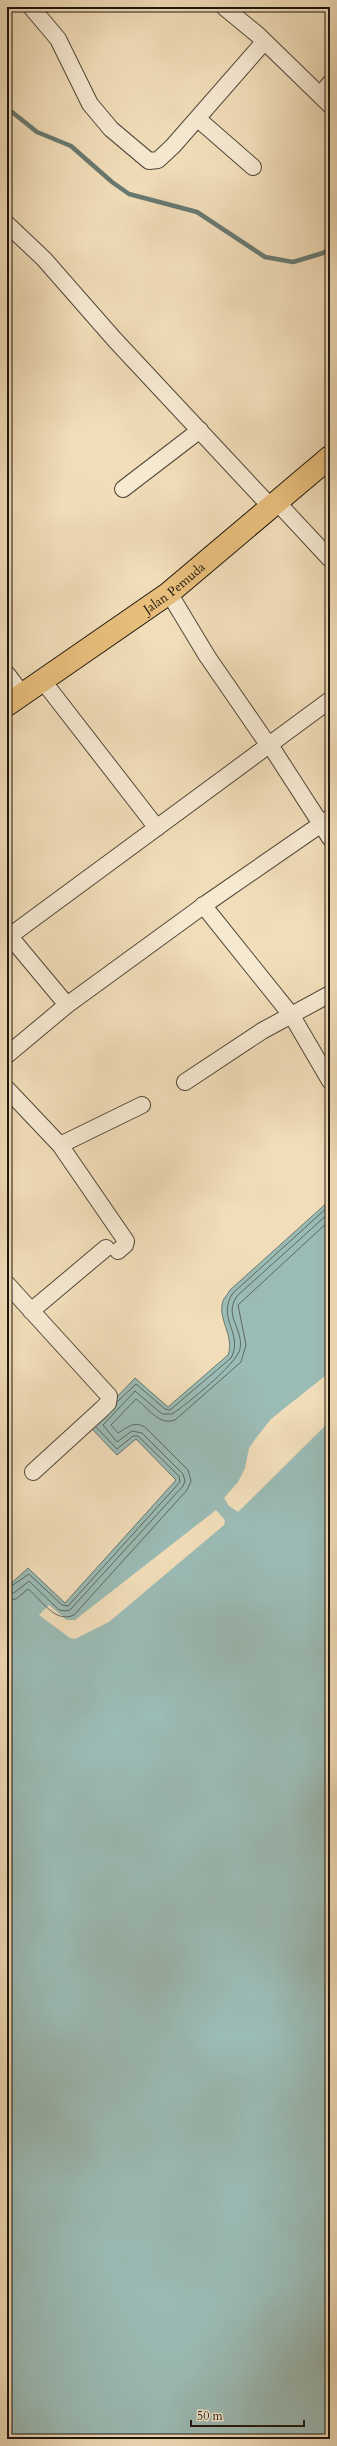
<svg xmlns="http://www.w3.org/2000/svg" width="337" height="2446" font-family="Cardo,serif">
<style>
.water{fill:#9bbbb5;stroke:#687971}
.pier{fill:#f1ddb9}
.lines{fill:none;stroke-linecap:round;stroke-linejoin:round}
.shore{stroke:#5c6860;stroke-width:1}
.stream{stroke:#687971;stroke-width:4.5}
.minor-casing{stroke:#514737;stroke-width:18}
.trunk-casing{stroke:#1c150c;stroke-width:24}
.minor{stroke:#f6e9d2;stroke-width:16}
.trunk{stroke:#e8be7c;stroke-width:22}
.labels{text-anchor:middle;stroke-width:4;stroke-linejoin:round;paint-order:stroke}
.street-label{font-size:13px;fill:#1c150c;stroke:#f6e9d2}
</style>
<rect width="100%" height="100%" fill="#f1ddb9"/>
<filter id="stains"><feTurbulence type="fractalNoise" baseFrequency=".005" numOctaves="4"/><feColorMatrix values="0 0 0 0 .2 0 0 0 0 .09 0 0 0 0 .02 0 0 0 .5 -.17"/></filter>
<radialGradient id="worn" r=".72"><stop offset=".6" stop-color="#630" stop-opacity="0"/><stop offset="1" stop-color="#630" stop-opacity=".3"/></radialGradient>
<path class="water" d="M330 1200V2439H7V1587L28 1568 65 1603 176 1480 136 1439 117 1455 89 1426 135 1378 168 1407 228 1355C235 1336 217 1319 223 1301 224 1298 228 1294 230 1290Z"/>
<path class="pier" d="M330 1372V1421L238 1512 229 1506 224 1498 238 1482 245 1468 249 1448 256 1438 271 1419Z
M216 1510 225 1520 224 1525 109 1622 75 1639 70 1638 39 1615 49 1605 67 1620H75Z"/>
<g class="lines">
<path class="shore" d="M117 1402 136 1384 165 1409 170 1410 231 1358C244 1334 216 1318 233 1293L330 1205
M7 1589 29 1574 62 1605 68 1606 180 1482 179 1476 138 1436H133L117 1449 96 1427
M7 1594 14 1593 29 1581 59 1610 65 1611 70 1610 183 1486 185 1481 183 1474 142 1433 132 1431 117 1442 103 1425 135 1391 162 1414H172C187 1404 237 1364 240 1349 244 1329 223 1316 237 1296L330 1212
M7 1600 16 1599 28 1589C41 1599 55 1624 74 1615L187 1490 191 1481 188 1470 146 1428C135 1420 128 1427 118 1433L111 1425 136 1399C148 1407 158 1426 175 1420L241 1362 246 1345 238 1305 330 1220"/>
<path class="stream" d="M7 108 37 132 71 146 112 182 129 194 197 212 265 257 293 262 323 253 330 249"/>
<g class="minor-casing">
<path id="minor" d="M31 7 58 39 90 104 111 129 149 161 158 160 173 146 264 42
M224 7 258 35 330 105
M321 95 330 83
M198 119 253 167
M7 224 44 259 115 340 270 506
M123 489 200 430
M276 501 330 559
M169 593 207 656 269 746
M7 674 23 695
M43 681 157 828
M270 745 330 838
M203 905 292 1016 330 1081
M7 933 67 1005
M7 938 330 700
M7 1055 67 1005 207 903 330 818
M185 1082 262 1031 330 994
M7 1089 60 1145 142 1105
M60 1145 126 1241 125 1245 118 1251
M7 1284 109 1396 108 1403 102 1409 33 1472
M31 1311 106 1248"/>
</g>
<g class="trunk-casing">
<g id="trunk">
<path id="s1" d="M7 705 169 593 330 457"/>
</g>
</g>
<use href="#minor" class="minor"/>
<use href="#trunk" class="trunk"/>
</g>
<g class="labels">
<g class="street-label">
<text dy="5" stroke="none"><textPath href="#s1" startOffset="204">Jalan Pemuda</textPath></text>
</g>
</g>
<rect width="337" height="2446" fill="none" stroke="#f1ddb9" stroke-width="24"/>
<rect x="8" y="8" width="321" height="2430" fill="none" stroke="#1c150c" stroke-width="2"/>
<rect x="12" y="12" width="313" height="2422" fill="none" stroke="#1c150c"/>
<path d="M191 2420v6h113v-6" fill="none" stroke="#1c150c" stroke-width="2"/>
<text x="197" y="2420" font-size="12" fill="#1c150c" stroke="#f6e9d2" stroke-width="3" paint-order="stroke">50 m</text>
<rect width="100%" height="100%" filter="url(#stains)"/>
<rect width="100%" height="100%" fill="url(#worn)"/>
</svg>
